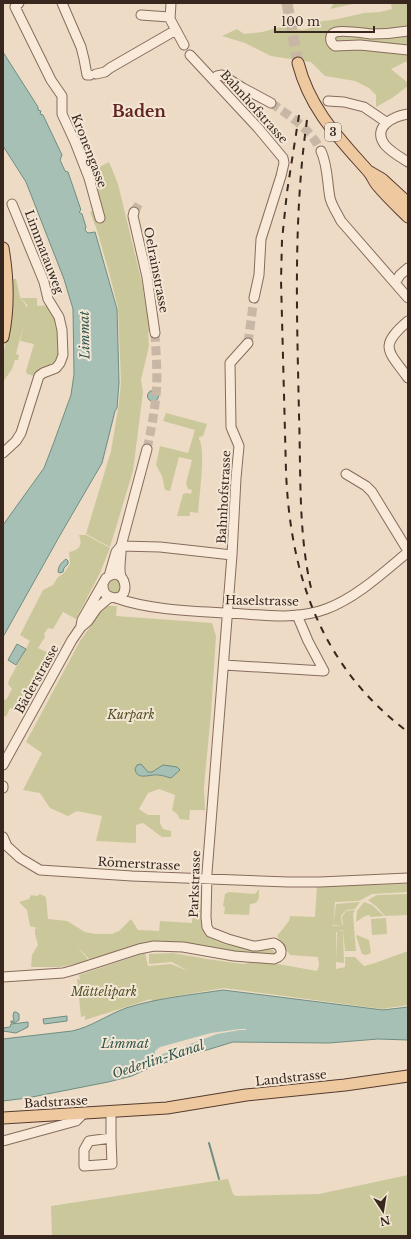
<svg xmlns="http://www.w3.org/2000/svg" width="411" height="1239" font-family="'Libre Baskerville',serif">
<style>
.green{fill:#cac89a}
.water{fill:#a7c0b5;stroke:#6e8e81}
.pier{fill:#eddbc6}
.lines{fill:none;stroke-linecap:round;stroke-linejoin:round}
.stream{stroke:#6e8e81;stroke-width:2}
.minor-tunnel{stroke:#c9b7a5;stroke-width:9;stroke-dasharray:9 4.5;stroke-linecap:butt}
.major-tunnel{stroke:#c9b7a5;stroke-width:11;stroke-dasharray:11 5.5;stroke-linecap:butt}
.minor-casing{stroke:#876c5c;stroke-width:11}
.major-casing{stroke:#553b30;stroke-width:13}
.minor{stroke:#f8e9d9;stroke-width:9}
.major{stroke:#eec9a0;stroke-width:11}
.rail{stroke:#38271f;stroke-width:2;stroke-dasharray:7 7;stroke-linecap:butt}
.labels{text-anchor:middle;stroke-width:4;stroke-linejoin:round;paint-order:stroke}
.shield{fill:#f4e6d5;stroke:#706056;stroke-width:1}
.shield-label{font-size:11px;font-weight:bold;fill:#38271f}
.street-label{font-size:12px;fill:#38271f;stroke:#f4e6d5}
.park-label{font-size:12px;font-style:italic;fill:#505327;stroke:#f4e6d5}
.water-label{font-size:13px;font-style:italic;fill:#2f574e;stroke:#f4e6d5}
.district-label{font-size:16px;font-weight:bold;fill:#632421;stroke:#f4e6d5}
</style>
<rect width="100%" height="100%" fill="#eddbc6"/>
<path class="green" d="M334 3H408V62H405L391 69 408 83V86L392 98 376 107V95L369 88 355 81 325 76 311 62 271 56 245 43 222 36 237 29 244 34 262 32 281 27 303 30 311 28 310 23 338 19 364 13 380 12 392 9 391 4H353L330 9Z
M109 162 118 184 142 283 150 331 148 332 149 346 141 380 143 392 133 471 110 547 86 534 111 451 119 403 121 382 118 308 110 276 97 230 90 212 100 208 90 172Z
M12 279H16L20 297 27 307 28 306 21 298H37V306L49 305 58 320 60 356 58 362 39 372 34 376 27 374 26 371 34 344 20 341 24 323 16 354 19 355 18 360H15L12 369 3 382V356L12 306Z
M166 413 207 424 203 436 199 437V439C206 449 199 498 198 513L190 512V516H177L183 494 187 493 191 494 192 490 188 489 186 483 192 460 179 457 170 491 165 490 162 476 156 465 160 446 188 453 195 430 163 421Z
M79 535H86L110 548 100 573 76 619 63 612 53 629 48 628 44 634 45 637 38 648 55 656 35 695 26 690 18 702 22 703 18 711 10 708 6 717 3 715V699L6 700 12 689 8 684 9 680 30 641 20 635 43 590 53 585 58 577 64 573 70 564 69 552C79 550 83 546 79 535Z
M107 587a7 7 0 1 1 14 0a7 7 0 1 1-14 0Z
M108 606H117L116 616 212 623 216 636 211 713 204 787 205 810H190L189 820 180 819 177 814 172 810 175 795 159 789 148 793 139 809 148 815H160V823L163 829 171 831V837H162L143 823 136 825V843L96 841 102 816 77 811 68 816 50 808 40 793 23 790 42 753 26 742 80 641 102 610Z
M408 884V892L372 894 359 901 335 902 333 926 343 925 342 917 346 911 355 910 353 914 356 951H345L343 930H339L343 931 344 963 336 962 337 932H324H336V969L345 967V957H355L364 966 375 963 408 951V1005L382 1009 224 988 165 998 152 1002 151 999 85 1020V1015L84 1016 81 1017 77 979 80 980 79 975 145 953 148 966 171 964 188 971 172 962 149 964V954L173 953 207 959 243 964 261 961 317 971 319 966 318 957 290 955 277 936 289 921 290 916 315 917 317 886Z
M196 887H203V930L209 938 224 944 249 949 263 948 273 950 275 953 270 955 255 953 228 951 190 945 90 960 77 946 51 943 77 946 89 961 60 967H31L32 955 38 945 35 934V928L41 929 30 926 27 910 19 902 29 899 31 895 37 896 40 894 46 897 48 919 67 921 85 932 95 934H112L119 931 131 919 138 930 159 931 160 921 192 923Z
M259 889C259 897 260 904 250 904L249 915 224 914 225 907 223 906 225 894 229 892 255 894Z
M408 894V915L385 916 377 907 368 900 377 895Z
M360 902 355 909 346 910 341 916 342 925H333L336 904Z
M364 902 372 905 384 916 370 917V915L365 916 356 922 357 911Z
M386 918 387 934 372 935 371 919Z
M357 935 369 940 371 953 366 955 362 954 356 936Z
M408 1175V1236H52L51 1206 228 1179 233 1194 236 1196 319 1194Z"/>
<path class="water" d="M3 52 38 107V110L41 111 40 114 43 115 62 155 60 160 65 171 68 172 81 210 79 212 82 214 86 227 85 230 88 233 95 232 117 309 119 383 117 408 115 411 102 463 59 537 3 637V525L44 468 54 442 71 395 74 374 73 309 64 279 26 182 3 146Z
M147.5 396a5.5 5.5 0 1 1 11 0a5.5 5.5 0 1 1-11 0Z
M66 559 68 561V564L64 568 63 572 59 573 58 571C59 565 61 563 66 559Z
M17 644 26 649 16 665 8 660Z
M141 764 148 772H152L163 765 177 767 180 770 171 778C167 777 162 775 158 775 149 774 137 781 135 769L137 765Z
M223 990 383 1010 408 1007V1040L378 1039 329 1043 233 1042 151 1067 132 1076 108 1082 27 1098 3 1101V1039L72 1031C91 1027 107 1015 126 1008 157 998 191 995 223 990Z
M14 1012H16L19 1014V1020L16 1022 11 1023V1021H14L13 1016Z
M67 1016V1021L44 1024 43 1019Z
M28 1022V1027L16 1033 3 1031V1028L10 1027 11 1024Z"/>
<path class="pier" d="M240 1029H246V1030H240L217 1034 185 1046 186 1057 183 1047 172 1051 174 1060 170 1062 168 1052 155 1057V1051L160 1047 211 1033Z"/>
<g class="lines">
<path class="stream" d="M209 1143 219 1179"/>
<path class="minor-tunnel" d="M271 103C290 116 311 129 321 151
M134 212 140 202
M248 343 254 298
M147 449C151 431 154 414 156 396 158 375 156 354 155 333"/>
<path class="major-tunnel" d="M287 3 298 63"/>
<g class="minor-casing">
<path id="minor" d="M19 3 15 7 51 80 62 96V114L75 142 89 178 100 218
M62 3 81 47 84 59 87 75H90
M171 3 170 19 184 45
M141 15 169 17
M408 31C396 33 383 34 371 34 362 33 343 30 336 32 329 34 329 42 335 46L360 45 408 50
M190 55 258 128 283 158 284 163 281 176 261 239 259 275 254 298
M96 74 105 72 110 68 176 30
M214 80 217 76 222 75 243 88 271 103
M328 101 344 102 364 107 386 122
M408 114C394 116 371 127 385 145 391 152 400 157 408 162
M321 151C328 166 327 182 330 198 332 206 337 213 341 221L408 298
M134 212 133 216 147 277 155 333
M395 283 400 275 408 268
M408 321C378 347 388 350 408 378
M3 453 16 441 21 433 39 376 43 373 56 368 60 363 63 355 62 330 59 317 48 299 44 282 12 204
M346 474 366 486 372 492 408 551
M121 546 160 547 232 555
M109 576 116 552 121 546
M121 577C118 567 122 556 121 546L147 449
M116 598C150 610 191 611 227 613 260 614 294 621 326 609 356 598 384 572 408 552
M81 626 82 620 106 578C127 562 133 604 111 597 105 596 103 591 103 585
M224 665 324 671 308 641 297 615
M3 765 72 640 81 627 88 621 97 608 110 597
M3 786V788
M3 837 7 846 20 858 40 870 132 876 288 882H320L408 878
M3 977 63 973 74 970 139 949 154 946 183 947 234 956 274 959C284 956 283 947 274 943L257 946H253L228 939 210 932 207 927 206 917 207 873 232 555 236 478 239 446 231 427 230 363 248 343
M111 1112V1138L89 1141 84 1150V1166L112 1164 111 1138
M3 1141 76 1121 83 1114"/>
</g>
<g class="major-casing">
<path id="major" d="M298 63C310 109 337 136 368 171 372 175 374 182 378 186 387 197 398 207 408 217
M370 172 382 179 408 203
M3 248C8 277 9 308 3 337
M3 1118 167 1108 246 1095 345 1085 408 1076"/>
</g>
<use href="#minor" class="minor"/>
<use href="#major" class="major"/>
<path class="rail" d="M299 115 287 192 282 240 281 280 286 471C290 575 321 667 408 732
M307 120C293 218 297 316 299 415 301 473 298 536 312 592"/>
</g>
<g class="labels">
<rect class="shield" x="325" y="123" width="16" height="18" rx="3"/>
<g class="shield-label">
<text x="333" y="136">3</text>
</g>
<g class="street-label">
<text transform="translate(254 107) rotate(48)" y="4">Bahnhofstrasse</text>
<text transform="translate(89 151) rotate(69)" y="4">Kronengasse</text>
<text transform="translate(44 252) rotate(69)" y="4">Limmatauweg</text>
<text transform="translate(156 270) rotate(79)" y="4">Oelrainstrasse</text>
<text transform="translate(224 497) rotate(-87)" y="4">Bahnhofstrasse</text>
<text transform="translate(262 601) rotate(1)" y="4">Haselstrasse</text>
<text transform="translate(37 679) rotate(-61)" y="4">Bäderstrasse</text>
<text transform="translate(139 864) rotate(3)" y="4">Römerstrasse</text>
<text transform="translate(195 884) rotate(-88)" y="4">Parkstrasse</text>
<text transform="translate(291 1078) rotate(-6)" y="4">Landstrasse</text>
<text transform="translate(56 1102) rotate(-3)" y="4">Badstrasse</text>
</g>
<g class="park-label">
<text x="131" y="719">Kurpark</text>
<text x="104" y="996">Mättelipark</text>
</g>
<g class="water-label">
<text transform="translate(84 335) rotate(-91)" y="5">Limmat</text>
<text x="125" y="1048">Limmat</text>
<text transform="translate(158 1059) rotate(-18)" y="5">Oederlin-Kanal</text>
</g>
<g class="district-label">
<text x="139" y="117">Baden</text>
</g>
</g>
<rect width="411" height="1239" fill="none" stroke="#38271f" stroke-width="8"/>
<g transform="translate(383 1211) rotate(168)" stroke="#f4e6d5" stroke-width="3" paint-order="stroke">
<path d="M0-3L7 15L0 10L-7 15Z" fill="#38271f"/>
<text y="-6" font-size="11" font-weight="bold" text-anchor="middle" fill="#38271f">N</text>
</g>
<path d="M275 26v6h99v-6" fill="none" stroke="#38271f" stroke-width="2"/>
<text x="281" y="26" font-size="12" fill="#38271f" stroke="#f4e6d5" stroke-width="3" paint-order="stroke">100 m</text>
</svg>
